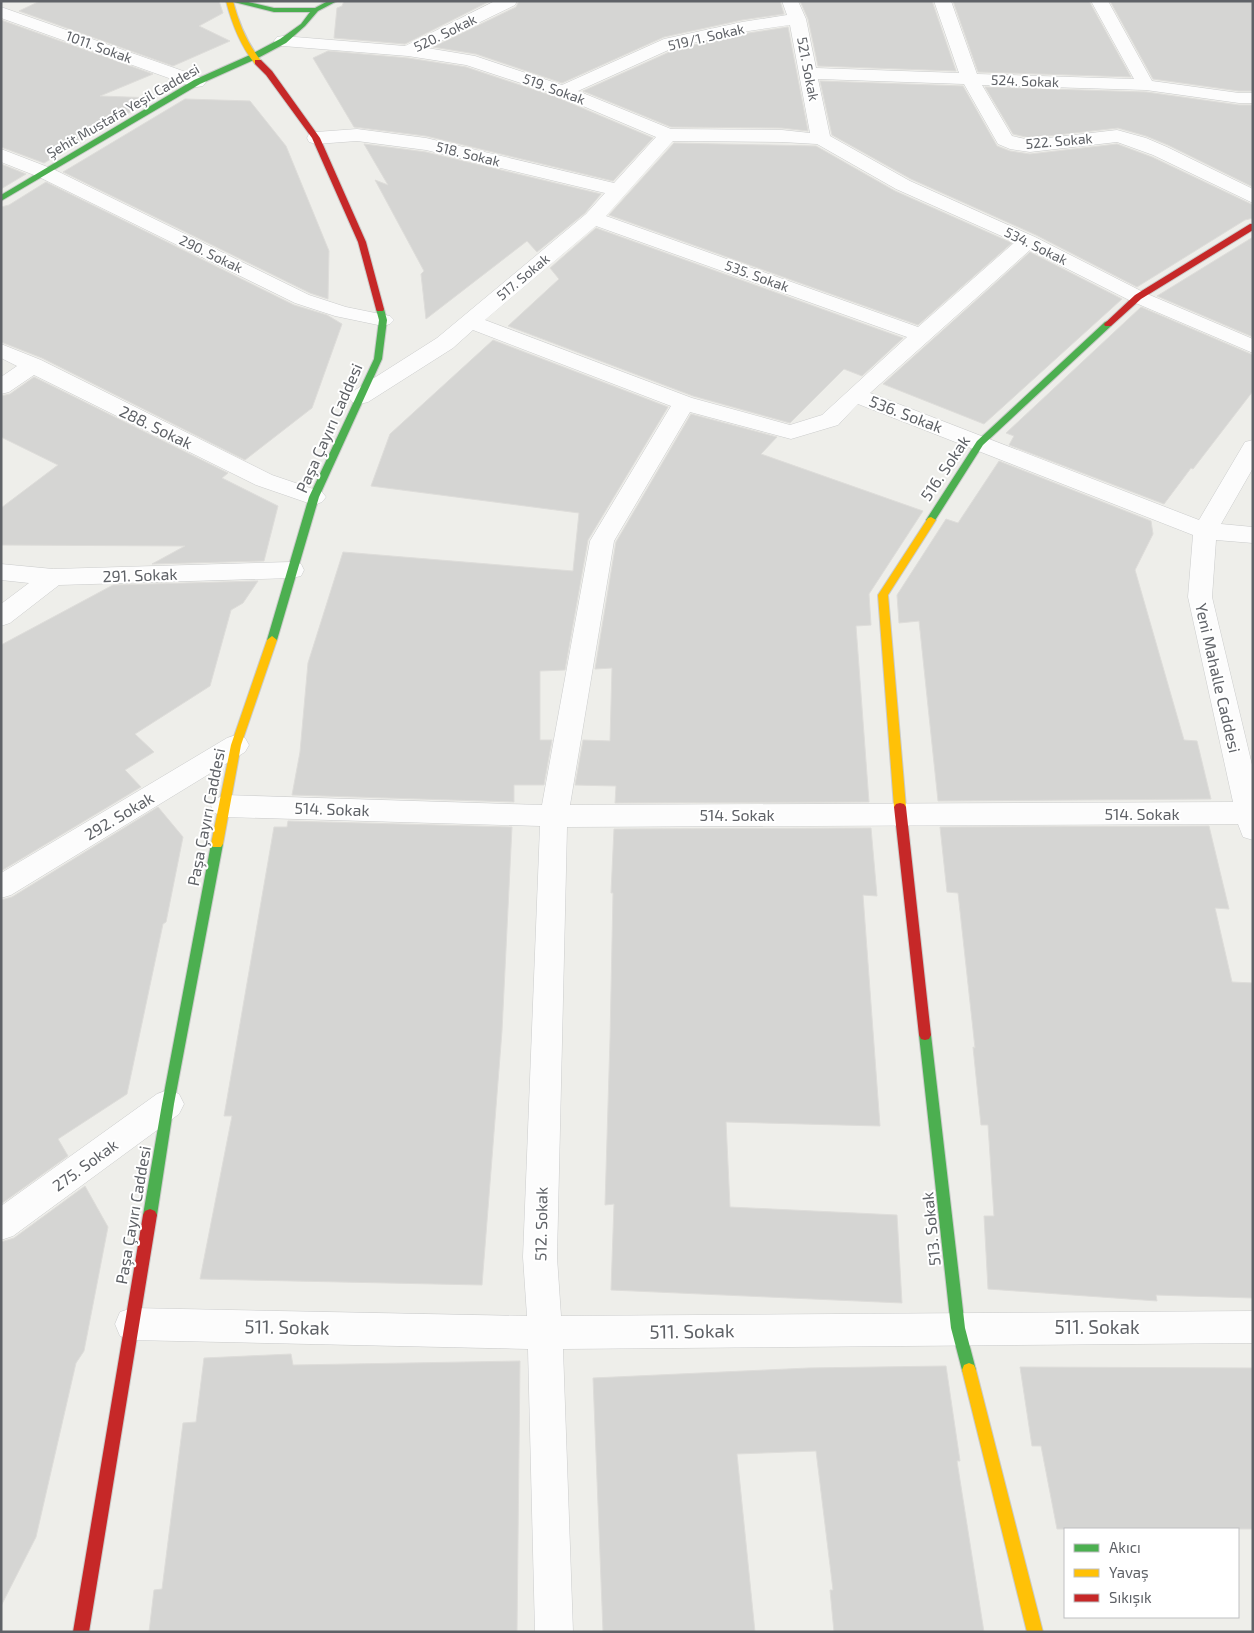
<svg xmlns="http://www.w3.org/2000/svg" width="1254" height="1633" font-family="'Exo 2',sans-serif">
<style>
.building{fill:#d5d5d3;stroke:#deddda}
.lines{fill:none;stroke-linecap:round;stroke-linejoin:round}
.street-casing{stroke:#cbcccc;stroke-width:1}
.fast-casing{stroke:#cacbca;stroke-width:2}
.slow-casing{stroke:#cacbca;stroke-width:2}
.jam-casing{stroke:#cacbca;stroke-width:2}
.street{fill:#fcfcfc;fill-rule:evenodd}
.fast{fill:#4caf50;fill-rule:evenodd}
.slow{fill:#ffc107;fill-rule:evenodd}
.jam{fill:#c62828;fill-rule:evenodd}
.labels{text-anchor:middle;stroke-width:4;stroke-linejoin:round;paint-order:stroke}
.far-street-label{font-size:14px;fill:#5f6267;stroke:#fff}
.street-label{font-size:16px;fill:#5f6267;stroke:#fff}
.near-street-label{font-size:19px;fill:#5f6267;stroke:#fff}
</style>
<rect width="100%" height="100%" fill="#eeeeea"/>
<path class="building" d="M40 1H219L223 13 199 26 230 41 173 66 19 11Z
M344 1H490L405 44 334 38 337 8 342 6Z
M519 1H780L784 14 742 20 664 37 562 83 476 54 433 47 516 7Z
M800 1H932L956 71 818 66 808 19Z
M953 1H1089L1131 77 978 72Z
M1110 1H1253V91H1239L1153 79Z
M1 20 153 74 100 96 154 98 44 163 1 147Z
M788 27 808 131 782 128 671 127 583 91 676 49 742 34Z
M328 51 408 58 466 67 556 97 653 138 613 181 426 136 354 127 313 58Z
M820 81 963 86 997 146 1010 151 1030 154 1117 144 1152 157 1253 205V218L1245 220 1137 287 1036 235 911 179 832 135Z
M985 87 1146 92 1239 105H1253V187L1168 145 1146 136 1118 128 1030 138 1013 134Z
M185 99 250 101 286 146 329 251 328 299 310 293 63 172Z
M674 143 816 146 895 191 1012 243 918 325 609 215Z
M364 144 426 152 601 194 585 213 537 252 527 241 426 319 421 274 424 271 375 180 388 185Z
M1 164 26 174 1 189Z
M46 182 294 305 327 315 342 324 312 408 245 460 42 358 1 342V207L9 205Z
M596 228 903 338 862 376 844 369 790 423 693 396 508 326 559 279 550 268Z
M1253 237V337L1157 296Z
M1030 252 1122 299 984 424 883 384Z
M1141 307 1253 355V391L1193 469 1191 468 1164 504 1009 445 1014 436 1006 433Z
M493 340 668 407 588 540 565 670 540 671V740H552L544 785H514V802L292 795 300 752 308 663 343 552 573 571 579 513 371 486 390 434Z
M34 377 228 473 222 478 278 506 264 561 152 564 185 546 1 545V508L58 465 1 437V396L10 394Z
M691 414 777 437 761 454 923 511 869 594 871 625 856 626 869 802 615 803 616 786 575 785 583 740 610 741 612 668 595 669 616 542Z
M999 461 1151 521 1153 534 1135 570 1184 740 1197 741 1211 799 938 801 919 621 899 623 897 595 946 519 958 523Z
M258 581 243 603 231 610 210 686 135 734 154 752 125 770 141 787 1 871V645L113 585Z
M158 807 183 837 166 922 163 924 127 1094 58 1139 68 1156 1 1204V900L12 897Z
M288 821 512 827 502 1031 482 1285 200 1279 232 1116H224L274 827H287Z
M1209 826 1229 909 1215 908 1232 982 1253 983V1298L1156 1295 1157 1301 988 1289 984 1216H994L988 1125H981L973 1047 975 1048 958 893 947 892 940 827Z
M871 828 877 896 863 895 880 1126 726 1122 730 1207 897 1215 902 1303 611 1290 614 1204 605 1205 610 1039 613 893H611L614 829Z
M85 1186 108 1227 84 1351 76 1363 36 1537 1 1606V1242L14 1238Z
M291 1354 293 1365 520 1361 517 1632H149L154 1590 162 1589 183 1423 196 1422 204 1358Z
M946 1366 960 1461H957L984 1632H834L830 1590H833L816 1451 737 1454 755 1632H603L593 1378 808 1368Z
M1020 1367 1253 1368V1529H1057L1041 1446H1032Z"/>
<g class="lines">
<g class="street-casing">
<path id="street" d="M495 1H517L515 5 427 48 475 56 562 85 664 39 742 22 787 15 782 1H798L806 19 816 68 959 73 934 1H951L977 74 1134 79 1091 1H1108L1152 81 1239 93H1253V103H1239L1146 90 982 85 1012 136 1030 140 1117 130 1146 138 1167 147 1253 189V203L1153 155 1117 142 1030 152 1010 149 998 144 964 84 818 79 830 136 910 181 1035 237 1145 293 1253 339V353L1131 301 1030 250 870 393 1199 520 1245 442 1253 440V468L1221 524 1253 527V543L1216 540 1212 597 1253 769V840L1243 837 1238 824 567 827 557 1257 561 1316 1253 1311V1343L563 1349 573 1632H535L528 1349 132 1340 120 1336 115 1324 120 1312 132 1308 527 1316 523 1257 540 826 225 817 215 813 211 806 215 799 225 795 542 805 590 541 671 406 473 330 453 348 368 402 360 404 352 402 349 397 352 392 437 338 586 214 605 193 426 150 357 141 316 144 309 142 307 138 309 134 316 132 357 129 426 138 614 183 656 137 557 95 466 65 408 56 283 46 277 45 274 41 277 37 283 36 405 46ZM790 25 810 133 782 130 671 129 578 91 675 47 742 32ZM673 141 782 142 817 144 896 189 1015 242 918 327 606 216ZM596 226 907 337 822 415 790 425 692 398 485 320ZM858 404 1193 535 1188 597 1233 802 570 805 614 541 690 412 791 439 838 425Z
M1 7 203 78 206 82 203 86 197 87 191 86 1 18Z
M1 149 53 169 309 295 346 307 390 316 394 320 390 324 383 326 335 316 295 303 39 177 1 162Z
M1 344 41 360 272 475 322 492 326 497 322 502 314 505 256 485 34 375 9 392 1 394V377L17 366 1 358Z
M292 562 301 564 304 570 301 576 292 578 59 585 10 623 1 626V604L29 583 1 580V564L53 569Z
M236 735 245 738 249 745 245 752 11 895 1 898V873L227 738Z
M168 1090 179 1094 184 1104 179 1114 13 1236 1 1240V1206L157 1094Z"/>
</g>
<g class="fast-casing">
<path id="fast" d="M230 1H244L274 8H315L328 1H337L318 11 305 26 286 43 256 59 200 84 1 201V195L194 80 250 55 280 39 301 24 310 12H274Z
M380 306 384 309 387 320 382 359 319 497 277 640 272 644 268 643 267 640 309 497 374 359 379 320 376 309Z
M1108 321 1111 322V326L983 445 934 522H928L926 520 977 441 1105 322Z
M217 840 221 841 223 844 174 1104 157 1215 155 1219 150 1221 145 1219 143 1215 162 1104 211 844 213 841Z
M925 1030 929 1031 931 1035 965 1328 976 1370 974 1375 969 1377 964 1375 962 1370 951 1328 919 1035 921 1031Z"/>
</g>
<g class="slow-casing">
<path id="slow" d="M226 1H233C239 24 247 43 262 62L261 64H255C240 45 232 24 226 1Z
M931 517 936 520 888 595 906 807 904 810H896L894 807 878 595 928 518Z
M272 636 277 640 241 745 223 844 221 847H213L211 844 231 745 267 640Z
M969 1363 974 1365 976 1370 1043 1632H1027L962 1370 964 1365Z"/>
</g>
<g class="jam-casing">
<path id="jam" d="M255 60H261L272 71 320 138 366 242 384 309 383 311H377L376 309 358 242 312 138 266 75 255 64Z
M1250 224H1253V230L1141 299 1111 326H1105L1104 324 1135 295Z
M900 803 904 804 906 807 931 1035 929 1039 925 1040 921 1039 919 1035 894 807 896 804Z
M150 1209 155 1211 157 1215 89 1632H73L143 1215 145 1211Z"/>
</g>
<use href="#street" class="street"/>
<use href="#fast" class="fast"/>
<use href="#slow" class="slow"/>
<use href="#jam" class="jam"/>
</g>
<g class="labels">
<g class="far-street-label">
<text transform="translate(445 33) rotate(-26)" y="5">520. Sokak</text>
<text transform="translate(706 37) rotate(-13)" y="5">519/1. Sokak</text>
<text transform="translate(99 47) rotate(20)" y="5">1011. Sokak</text>
<text transform="translate(808 69) rotate(79)" y="5">521. Sokak</text>
<text transform="translate(1025 81) rotate(2)" y="5">524. Sokak</text>
<text transform="translate(554 89) rotate(20)" y="5">519. Sokak</text>
<text transform="translate(123 111) rotate(-30)" y="5">Şehit Mustafa Yeşil Caddesi</text>
<text transform="translate(1059 141) rotate(-5)" y="5">522. Sokak</text>
<text transform="translate(468 154) rotate(14)" y="5">518. Sokak</text>
<text transform="translate(1036 246) rotate(26)" y="5">534. Sokak</text>
<text transform="translate(211 254) rotate(26)" y="5">290. Sokak</text>
<text transform="translate(757 276) rotate(20)" y="5">535. Sokak</text>
<text transform="translate(523 277) rotate(-40)" y="5">517. Sokak</text>
</g>
<g class="street-label">
<text transform="translate(906 414) rotate(21)" y="6">536. Sokak</text>
<text transform="translate(156 427) rotate(26)" y="6">288. Sokak</text>
<text transform="translate(329 428) rotate(-66)" y="6">Paşa Çayırı Caddesi</text>
<text transform="translate(945 468) rotate(-56)" y="6">516. Sokak</text>
<text transform="translate(140 575) rotate(-2)" y="6">291. Sokak</text>
<text transform="translate(1218 678) rotate(77)" y="6">Yeni Mahalle Caddesi</text>
<text transform="translate(332 809) rotate(2)" y="6">514. Sokak</text>
<text x="1142" y="820">514. Sokak</text>
<text x="737" y="821">514. Sokak</text>
<text transform="translate(119 816) rotate(-31)" y="6">292. Sokak</text>
<text transform="translate(206 817) rotate(-79)" y="6">Paşa Çayırı Caddesi</text>
<text transform="translate(85 1165) rotate(-36)" y="6">275. Sokak</text>
<text transform="translate(133 1215) rotate(-80)" y="6">Paşa Çayırı Caddesi</text>
<text transform="translate(541 1224) rotate(-89)" y="6">512. Sokak</text>
<text transform="translate(931 1229) rotate(-96)" y="6">513. Sokak</text>
</g>
<g class="near-street-label">
<text transform="translate(287 1327) rotate(1)" y="7">511. Sokak</text>
<text x="1097" y="1334">511. Sokak</text>
<text transform="translate(692 1331) rotate(-1)" y="7">511. Sokak</text>
</g>
</g>
<rect width="1254" height="1633" fill="none" stroke="#5f6267" stroke-width="5"/>
<rect x="1064" y="1528" width="175" height="90" fill="#ffffff" stroke="#bfc0c2"/>
<rect x="1074" y="1544" width="25" height="8" fill="#4caf50" stroke="#bfc0c2"/>
<text x="1109" y="1553" font-size="15" fill="#5f6267">Akıcı</text>
<rect x="1074" y="1569" width="25" height="8" fill="#ffc107" stroke="#bfc0c2"/>
<text x="1109" y="1578" font-size="15" fill="#5f6267">Yavaş</text>
<rect x="1074" y="1594" width="25" height="8" fill="#c62828" stroke="#bfc0c2"/>
<text x="1109" y="1603" font-size="15" fill="#5f6267">Sıkışık</text>
</svg>
